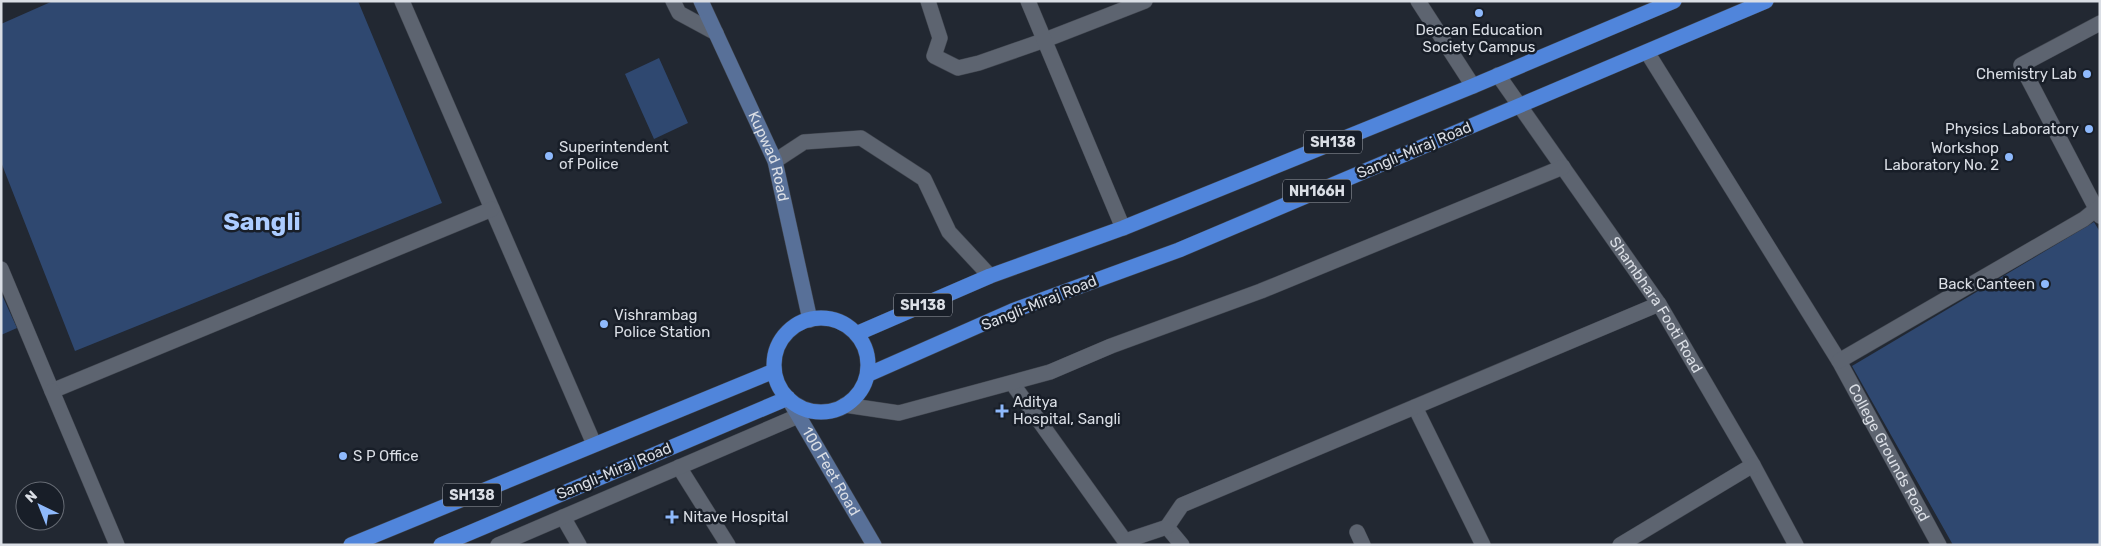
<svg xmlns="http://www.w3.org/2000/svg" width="2101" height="546" font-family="Rubik,sans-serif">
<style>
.green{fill:#2f4870}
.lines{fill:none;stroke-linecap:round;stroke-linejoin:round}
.minor-casing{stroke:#41464f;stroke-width:16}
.secondary-casing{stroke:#41464f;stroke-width:16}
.trunk-casing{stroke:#41464f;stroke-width:16}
.minor{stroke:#5d6470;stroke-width:15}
.secondary{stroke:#587098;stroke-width:15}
.trunk{stroke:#5085db;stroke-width:15}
.poi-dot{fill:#8eb9fc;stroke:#181e28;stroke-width:2}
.labels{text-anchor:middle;stroke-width:5;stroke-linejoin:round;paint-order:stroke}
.shield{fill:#181e28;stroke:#a0a4ac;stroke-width:1}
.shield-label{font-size:14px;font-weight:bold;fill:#dadee5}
.poi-label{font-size:15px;fill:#dadee5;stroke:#181e28;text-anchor:start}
.street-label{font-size:15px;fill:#dadee5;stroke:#181e28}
.town-label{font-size:25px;font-weight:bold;fill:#acccff;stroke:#181e28}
</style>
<rect width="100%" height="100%" fill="#222832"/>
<path class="green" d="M53 1H358L442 203 75 351 1 162V24Z
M659 58 688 123 654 139 625 74Z
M2094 222 2100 232V545H1953L1852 366Z
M1 293 17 328 1 335Z"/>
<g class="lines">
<g class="minor-casing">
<g id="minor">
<path d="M402 1 594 444"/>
<path d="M673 1 679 13 716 33"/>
<path d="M928 1 940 38 934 56 958 68 979 63 1045 40 1145 1"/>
<path d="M1028 1 1123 228"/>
<path d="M1418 1 1473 86"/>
<path d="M2100 23 2021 65 2100 216"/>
<path id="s1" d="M1647 52 1839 361 1939 545"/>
<path id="s2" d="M1498 75 1659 304 1753 465 1796 545"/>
<path d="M775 161 804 142 861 138 924 179 949 232 990 276"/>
<path d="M1 269 52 391 492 209"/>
<path d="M1839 361 2084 219 2100 206"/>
<path d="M1012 383 1125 541 1167 527 1182 545"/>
<path d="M52 391 117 545"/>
<path d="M845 405 899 413 1050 372 1111 346 1261 291 1563 167"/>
<path d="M1415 407 1483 545"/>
<path d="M679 467 728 545"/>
<path d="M563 517 579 545"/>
<path d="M1167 527 1182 505 1659 304"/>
<path d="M1357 532 1363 545"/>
<path d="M498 545 798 416"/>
<path d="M1620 545 1753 465"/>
</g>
</g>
<g class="secondary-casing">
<g id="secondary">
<path id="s3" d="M701 1 775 161 810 320"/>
<path id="s4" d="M788 398 874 545"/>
</g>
</g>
<g class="trunk-casing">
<path id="trunk" d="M774 365a47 47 0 1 1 94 0a47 47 0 1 1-94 0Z
M856 334 990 276 1123 228 1473 86 1674 1
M867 375 1012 311 1179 250 1766 1
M351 545 774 371
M441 545 788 398"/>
</g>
<use href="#minor" class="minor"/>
<use href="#secondary" class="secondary"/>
<use href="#trunk" class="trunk"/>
</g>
<g class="poi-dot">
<circle cx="1479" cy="13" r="5"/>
<circle cx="2087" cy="74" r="5"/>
<circle cx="2089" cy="129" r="5"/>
<circle cx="549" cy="156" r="5"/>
<circle cx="2009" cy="157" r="5"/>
<circle cx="2045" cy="284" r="5"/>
<circle cx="604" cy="324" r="5"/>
<path d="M999.5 403.5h5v5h5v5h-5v5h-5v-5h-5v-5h5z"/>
<circle cx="343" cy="456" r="5"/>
<path d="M669.5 509.5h5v5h5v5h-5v5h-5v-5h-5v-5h5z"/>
</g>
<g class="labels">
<g class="shield">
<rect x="1304" y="130.5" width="58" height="23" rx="4"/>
<rect x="1283" y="179.5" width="68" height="23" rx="4"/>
<rect x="894" y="293.5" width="58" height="23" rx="4"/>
<rect x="443" y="483.5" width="58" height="23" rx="4"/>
</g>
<g class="shield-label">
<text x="1333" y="147">SH138</text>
<text x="1317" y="196">NH166H</text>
<text x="923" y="310">SH138</text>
<text x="472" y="500">SH138</text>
</g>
<g class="poi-label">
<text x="1479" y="35" text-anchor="middle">Deccan Education<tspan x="1479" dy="17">Society Campus</tspan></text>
<text x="2077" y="79" text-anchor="end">Chemistry Lab</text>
<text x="2079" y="134" text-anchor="end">Physics Laboratory</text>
<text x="559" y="152">Superintendent<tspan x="559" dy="17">of Police</tspan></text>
<text x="1999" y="153" text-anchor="end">Workshop<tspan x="1999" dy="17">Laboratory No. 2</tspan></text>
<text x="2035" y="289" text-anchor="end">Back Canteen</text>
<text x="614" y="320">Vishrambag<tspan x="614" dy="17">Police Station</tspan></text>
<text x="1013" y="407">Aditya<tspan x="1013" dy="17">Hospital, Sangli</tspan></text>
<text x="353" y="461">S P Office</text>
<text x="683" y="522">Nitave Hospital</text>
</g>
<g class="street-label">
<text transform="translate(1414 150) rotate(-23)" y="5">Sangli-Miraj Road</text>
<text dy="5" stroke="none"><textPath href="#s3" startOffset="170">Kupwad Road</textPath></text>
<text transform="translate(1039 303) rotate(-22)" y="5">Sangli-Miraj Road</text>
<text dy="5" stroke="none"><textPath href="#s2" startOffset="279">Shambhara Footi Road</textPath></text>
<text dy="5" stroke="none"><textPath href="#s1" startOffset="468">College Grounds Road</textPath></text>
<text transform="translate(614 471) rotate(-23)" y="5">Sangli-Miraj Road</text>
<text dy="5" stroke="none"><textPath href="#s4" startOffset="85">100 Feet Road</textPath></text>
</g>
<g class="town-label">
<text x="262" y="230">Sangli</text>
</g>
</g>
<rect width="2101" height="546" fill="none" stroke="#dadee5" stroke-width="5"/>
<g transform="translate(40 506) rotate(317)"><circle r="24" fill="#181e28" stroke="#666b74"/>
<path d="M0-4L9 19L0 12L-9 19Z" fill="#8eb9fc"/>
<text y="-8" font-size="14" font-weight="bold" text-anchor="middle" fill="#dadee5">N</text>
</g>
</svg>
